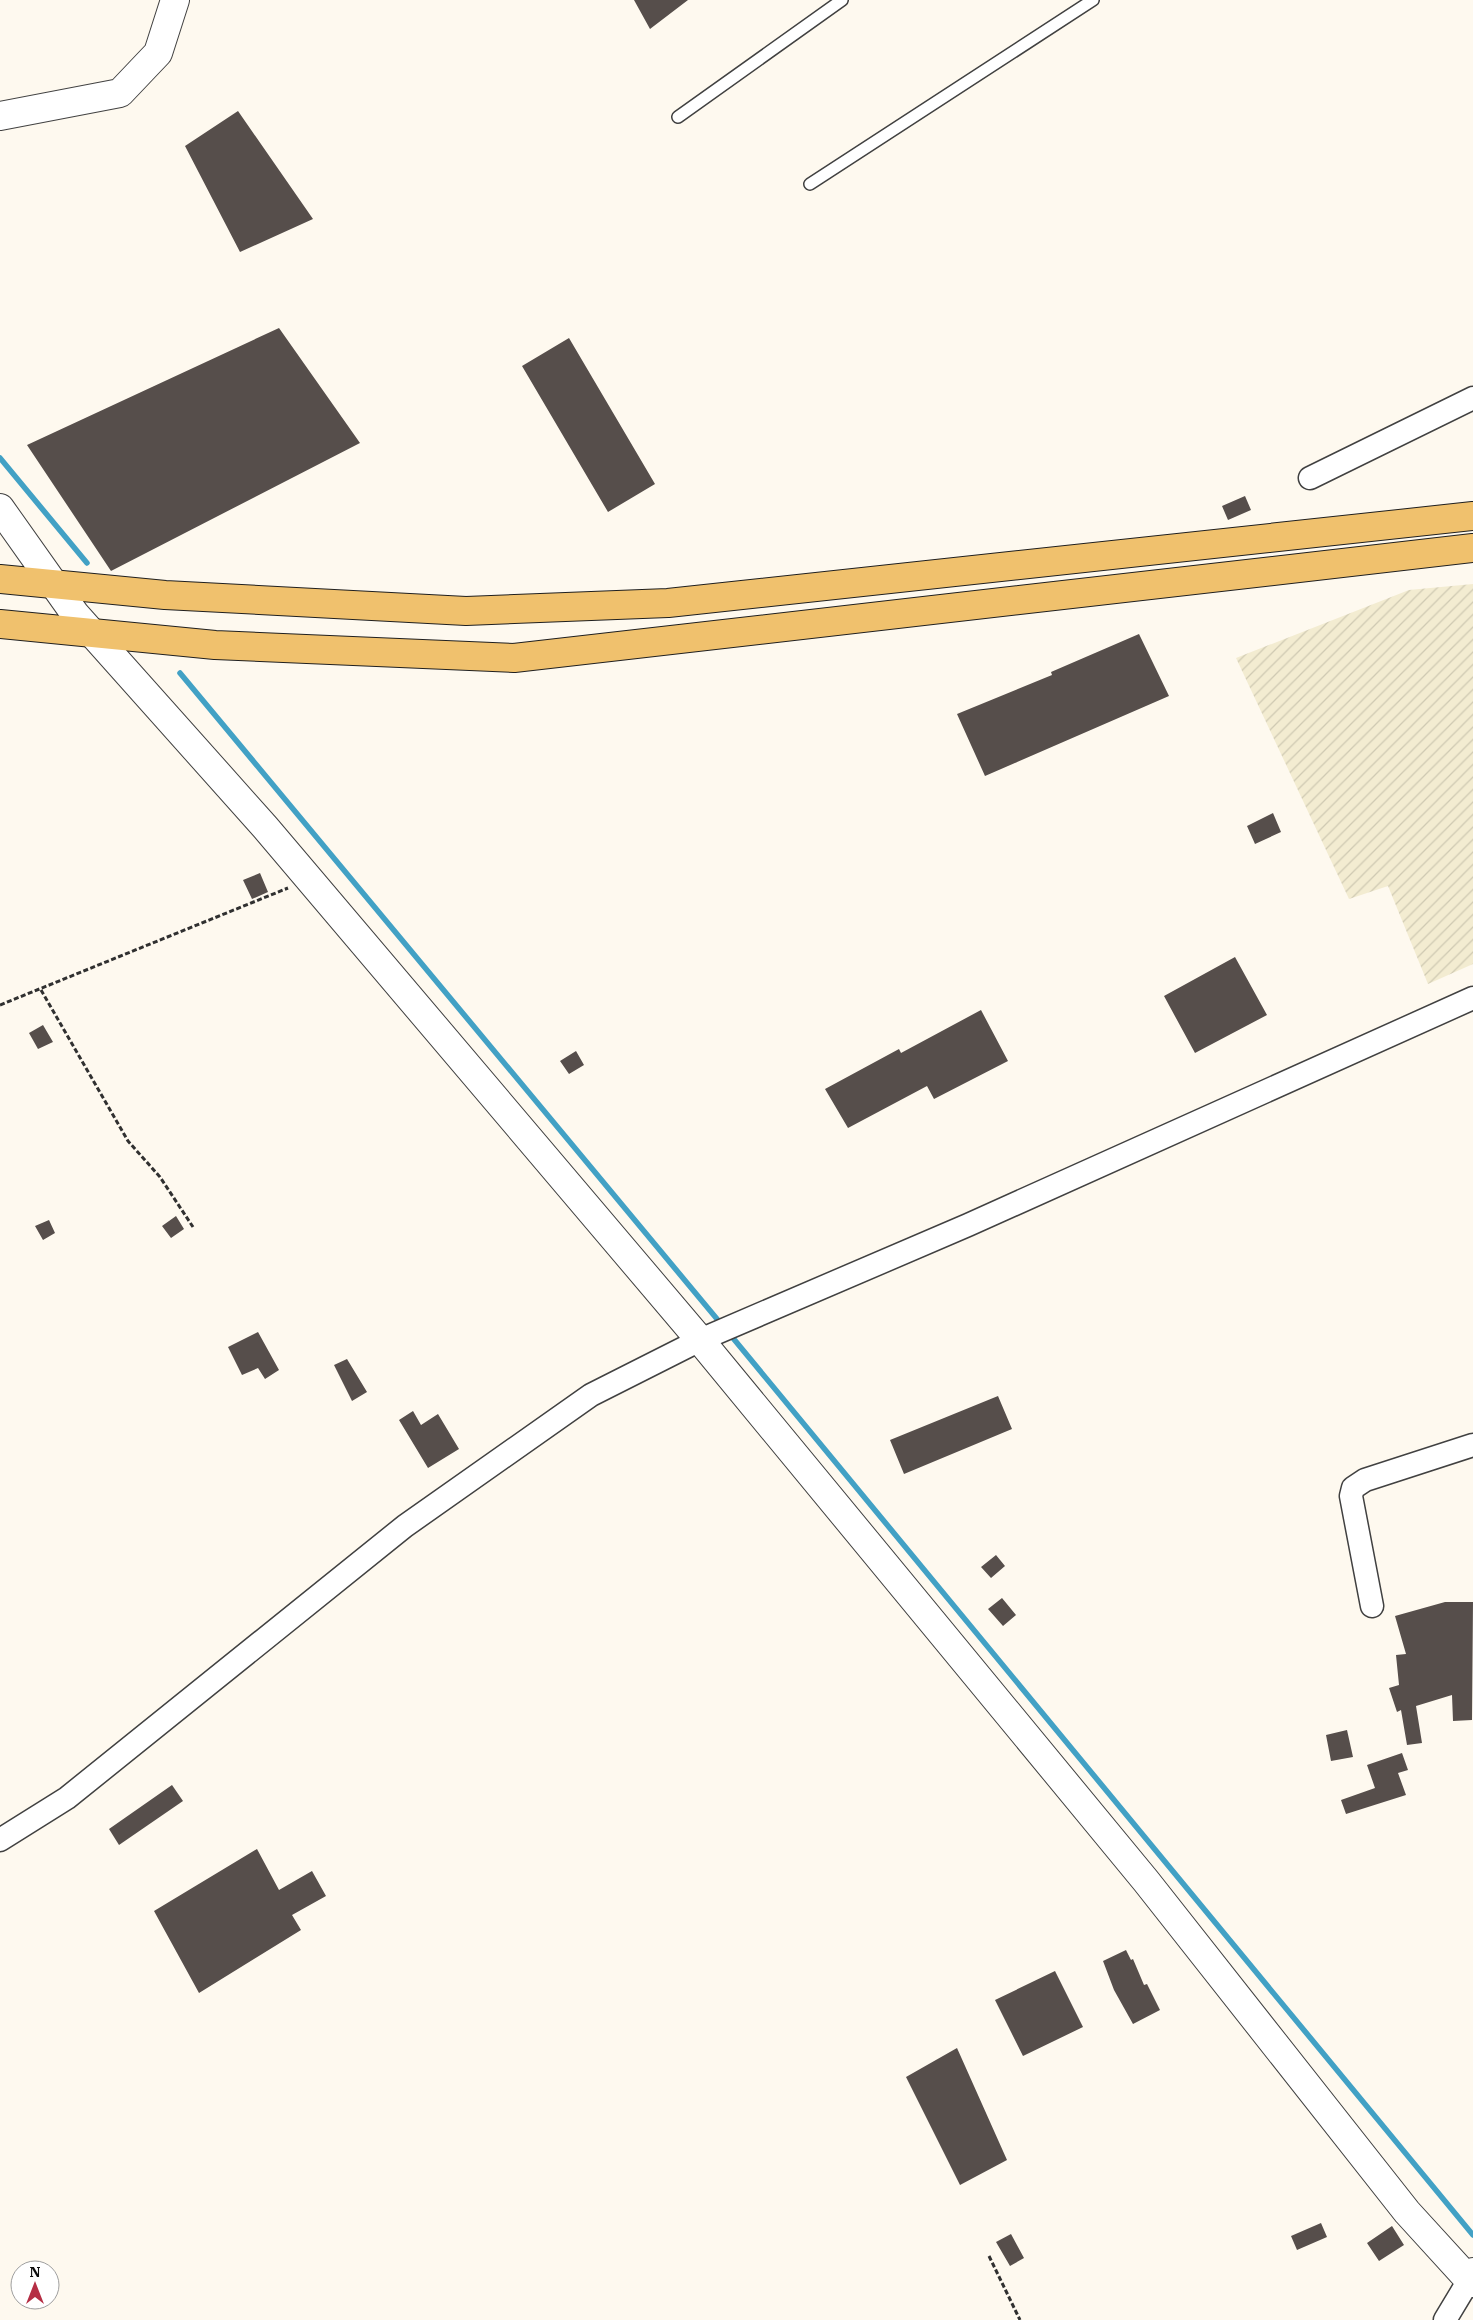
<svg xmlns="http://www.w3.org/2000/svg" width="1473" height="2320" font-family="'IBM Plex Serif',serif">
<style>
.farmland{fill:url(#farmland-furrows)}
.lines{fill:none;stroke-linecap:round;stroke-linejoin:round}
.stream{stroke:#42a1c5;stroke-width:5.5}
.building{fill:#564e4b}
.service-casing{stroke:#414141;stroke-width:14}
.minor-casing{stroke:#414141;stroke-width:25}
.tertiary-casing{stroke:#414141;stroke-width:30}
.primary-casing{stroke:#1f1f1f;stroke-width:30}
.path{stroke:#303030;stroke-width:3;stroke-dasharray:5 2.5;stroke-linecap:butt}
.service{stroke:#fff;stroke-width:11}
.minor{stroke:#fff;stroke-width:22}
.tertiary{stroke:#fff;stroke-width:28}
.primary{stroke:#f0c16d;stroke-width:28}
</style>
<defs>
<pattern id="farmland-furrows" width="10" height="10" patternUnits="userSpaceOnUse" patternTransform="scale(1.25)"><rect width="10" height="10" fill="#f3ecd1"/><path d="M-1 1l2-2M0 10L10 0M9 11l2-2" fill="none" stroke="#cfc9b2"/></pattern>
</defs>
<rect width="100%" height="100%" fill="#fef9ef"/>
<path class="farmland" d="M1473 584V964L1428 984 1388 886 1349 899 1236 658 1409 590Z"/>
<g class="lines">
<path class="stream" d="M0 458 87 563
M180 673 722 1325
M728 1332 1473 2235"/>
</g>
<path class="building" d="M634 0H688L650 29Z
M238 111 313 219 240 252 185 146Z
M279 328 360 443 111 571 27 445Z
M569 338 655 484 608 512 522 366Z
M1245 496 1251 510 1228 520 1222 506Z
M1139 634 1169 696 985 776 957 714 1052 675 1051 672Z
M1273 813 1281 832 1255 844 1247 826Z
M260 873 268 892 252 899 243 880Z
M1235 957 1267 1015 1195 1053 1164 996Z
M981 1010 1008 1061 934 1099 927 1086 848 1128 825 1089 899 1049 901 1053Z
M43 1025 53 1042 38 1049 29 1033Z
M576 1051 584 1065 569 1074 560 1061Z
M176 1216 184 1229 171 1238 162 1226Z
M49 1220 55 1233 43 1240 35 1226Z
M258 1332 279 1370 265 1379 258 1368 242 1375 228 1347Z
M347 1359 367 1392 352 1401 334 1365Z
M998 1396 1012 1429 904 1474 890 1440Z
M413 1411 421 1425 438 1414 459 1449 428 1468 399 1420Z
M996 1555 1005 1566 991 1578 981 1567Z
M1002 1598 1016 1615 1003 1626 988 1609Z
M1445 1602H1473L1472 1720 1453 1721 1452 1695 1416 1706 1422 1743 1407 1745 1401 1710 1397 1712 1389 1688 1399 1685 1396 1655 1406 1654 1395 1616Z
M1347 1730 1353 1757 1331 1761 1326 1735Z
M1402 1753 1408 1770 1398 1773 1406 1795 1346 1814 1341 1800 1375 1788 1367 1765Z
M172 1785 183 1801 119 1845 109 1829Z
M257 1849 279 1890 312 1871 326 1896 292 1915 301 1930 199 1993 154 1911Z
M1126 1950 1131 1960 1133 1959 1144 1985 1147 1984 1160 2010 1133 2024 1114 1990 1103 1961Z
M1055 1971 1083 2027 1023 2056 995 2000Z
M957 2048 1007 2160 960 2185 906 2077Z
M1321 2223 1327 2237 1297 2250 1291 2236Z
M1392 2226 1404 2245 1379 2261 1367 2243Z
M1011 2234 1024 2258 1010 2266 996 2242Z"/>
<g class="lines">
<g class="service-casing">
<path id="service" d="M678 117 842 0
M810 184 1093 0"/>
</g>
<g class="minor-casing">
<path id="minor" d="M1310 478 1473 398
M1372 1606 1351 1496 1353 1488 1365 1480 1473 1445
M0 1840 67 1798 405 1526 591 1395 700 1340 968 1225 1473 998
M1445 2320 1469 2280 1473 2286"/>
</g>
<g class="tertiary-casing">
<path id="tertiary" d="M0 116 120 93 158 53 175 0
M0 508 75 614 265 827 700 1340 1146 1881 1407 2212 1469 2280 1473 2272"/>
</g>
<g class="primary-casing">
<path id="primary" d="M0 579 165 595 466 611 668 603 1473 516
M0 624 215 645 514 658 1473 548"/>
</g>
<path class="path" d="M41 990 128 1141 160 1177 193 1227
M0 1005 288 888
M989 2256 1020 2320"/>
<use href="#service" class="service"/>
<use href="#minor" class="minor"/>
<use href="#tertiary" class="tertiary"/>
<use href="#primary" class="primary"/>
</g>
<g transform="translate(35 2285)"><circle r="24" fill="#ffffff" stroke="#9f9f9f"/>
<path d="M0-4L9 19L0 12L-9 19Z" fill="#b52e44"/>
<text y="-8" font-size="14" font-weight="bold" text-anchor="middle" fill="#0e0e0e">N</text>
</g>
</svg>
